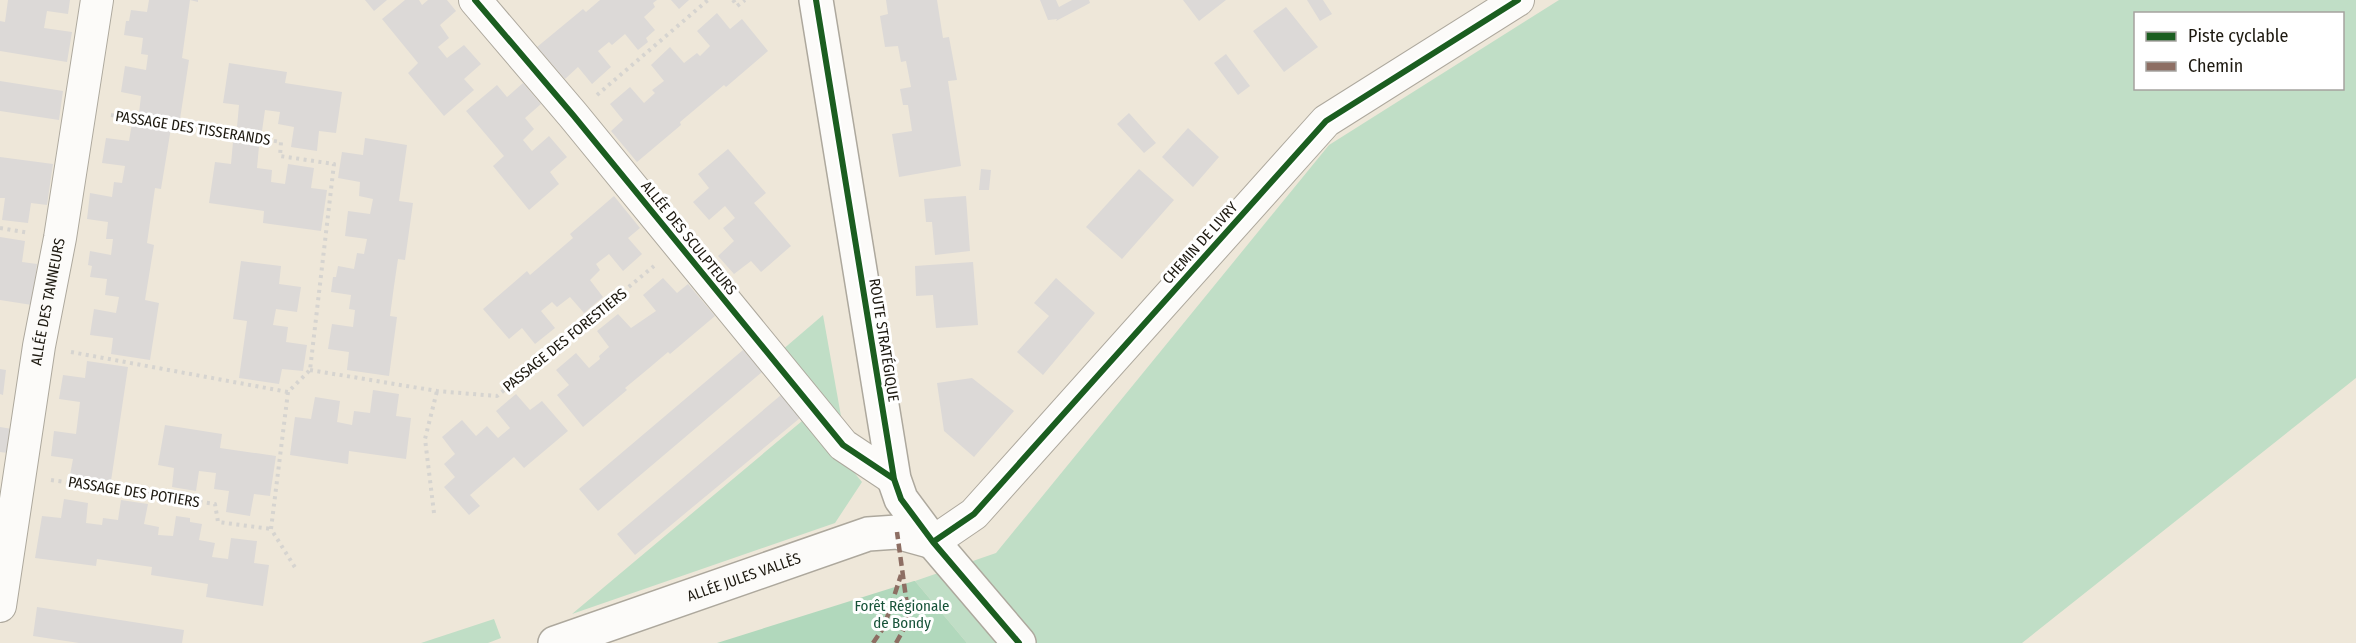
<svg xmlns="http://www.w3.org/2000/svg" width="2356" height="643" font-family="'Fira Sans Condensed',sans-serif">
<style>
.green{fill:#c0dec6;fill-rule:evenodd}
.forest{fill:#b1d8bc}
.building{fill:#dcd9d7}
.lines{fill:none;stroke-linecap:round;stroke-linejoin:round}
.minor-casing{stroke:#ada89d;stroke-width:34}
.tertiary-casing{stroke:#ada89d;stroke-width:36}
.path{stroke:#d6d4d0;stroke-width:4;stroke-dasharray:3 4.5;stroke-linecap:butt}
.minor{stroke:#fcfbf9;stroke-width:32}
.tertiary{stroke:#fcfbf9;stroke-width:33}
.quiet{stroke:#8d6e63;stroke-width:4.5;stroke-dasharray:9 4.5;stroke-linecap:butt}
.cycleway-casing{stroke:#fff;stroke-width:10}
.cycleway{stroke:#1b5e20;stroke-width:6}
.labels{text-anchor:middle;stroke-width:6;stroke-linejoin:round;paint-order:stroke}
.street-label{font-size:15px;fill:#1d1910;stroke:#fff}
.park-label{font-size:15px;fill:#175339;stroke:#fff}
</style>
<rect width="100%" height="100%" fill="#eee7d9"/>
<path class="green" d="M1559 0H2356V378L2022 643H967L915 581 996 553 1329 145ZM2136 14H2342V88H2136Z
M823 315 844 433 781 351Z
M808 416 862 482 835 523 572 614Z
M494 619 501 638 488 643H421Z"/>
<path class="forest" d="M915 581 967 643H717L914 581Z"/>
<path class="building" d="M8 0H70L68 14 47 11 44 28 72 32 67 62 0 51V21L5 22Z
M149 0H198V2L190 0 182 58 189 60 180 119 139 113 141 96 121 92 125 66 146 70 148 55 141 54 143 38 124 35 126 21H129L131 10 147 12Z
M365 0H387L374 11Z
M405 0H419L422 5 428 0H447L456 11 440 25 449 38 438 47 447 58 464 45 481 64 464 79 474 90 444 116 408 73 418 63 382 19Z
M600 0H657L653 3 655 7 644 17 655 30 646 38 648 42 638 50 625 34 612 45 609 42 598 51 611 67 592 84 578 67 565 79 537 47 583 9 586 12Z
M671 0H689L679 9Z
M886 0H937L943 38 949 37 957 80 948 81 961 166 899 177 892 134 912 131 908 105H903L900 89 911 87 906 61 901 62 898 46 885 47 880 16 888 14Z
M1040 0H1056L1059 7 1072 0H1089L1090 3 1056 21 1057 19 1048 20Z
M1183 0H1226L1199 21Z
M1307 0H1323L1332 14 1320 21Z
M1286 7 1318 47 1284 72 1253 31Z
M717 13 730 29 742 19 768 51 726 87 724 85 680 122 681 125 637 162 611 131 623 120 610 104 630 87 644 103 655 93 652 90 664 81 651 65 670 47 684 63 697 53 700 56 710 46 697 31Z
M1226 54 1250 86 1238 95 1214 63Z
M229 63 287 72 285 83 342 92 336 133 319 131 317 151 291 147 294 127 278 124 280 112 265 110 262 131 237 127 239 105 223 103Z
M0 81 63 91 59 120 0 111Z
M523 83 541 104 525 118 534 129 523 140 532 151 549 136 567 157 550 172 559 184 529 210 493 166 504 156 466 111 497 85 507 97Z
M1129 113 1156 143 1144 153 1117 124Z
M132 123 171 128 161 189 155 188 147 243 154 245 145 300 159 303 150 360 111 354 113 338 90 335 94 309 116 313 119 297 105 295 107 279 90 277 92 266 88 265 90 251 111 255 113 239H106L108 222 87 219 90 193 112 197 114 182 122 183 125 166 102 163 106 138 129 141Z
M1188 128 1219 157 1193 187 1162 157Z
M365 138 407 145 399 201 413 203 405 260 398 259 394 286 390 316 397 317 389 376 347 370 349 352 328 349 332 324 353 327 355 310 349 309 351 295 331 292 333 277H336L338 266 354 269 357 253 364 254 367 239 345 236 348 211 370 214 373 199 359 196 360 182 338 178 342 152 363 155Z
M233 142 259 146 257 168 272 170 271 182 285 184 288 164 314 168 311 188 327 190 321 231 263 223 264 211 209 203 215 162 231 164Z
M728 149 766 193 754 203 791 246 761 272 751 261 734 274 718 256 734 241 723 228 735 218 725 206 709 220 693 202 709 188 698 174Z
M0 157 53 164 47 205 31 203 28 223 2 220 5 198H0Z
M981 169 991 170 989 190H979Z
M1139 169 1174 200 1122 259 1086 227Z
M614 196 640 228 628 238 642 254 623 271 609 254 596 264 600 270 590 280 603 297 584 313 570 297 557 307 552 302 541 311 555 328 535 344 522 328 509 339 483 309 527 271 530 275 573 238 570 234Z
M966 196 970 251 935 255 932 222H926L924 199Z
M0 237 25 241 22 262 37 264 32 305 0 300Z
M241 261 281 266 279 284 301 287 297 312 276 309 273 325 288 327 286 342 307 345 303 371 282 369 279 384 239 378 247 321 233 319Z
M973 262 978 325 936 328 933 295 916 296 915 266Z
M663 278 677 293 688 284 715 316 670 354 668 352 648 369 625 388 627 390 583 427 557 395 569 385 556 370 576 353 589 368 600 359 599 356 609 347 597 331 618 314 631 328 656 311 643 295Z
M1056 278 1095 313 1043 375 1017 352 1049 316 1034 303Z
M743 350 762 372 598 511 579 489Z
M87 361 128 367 111 481 70 475 73 459 51 456 54 431 76 434 80 402 59 399 63 375 85 378Z
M0 369 6 370 3 395 0 394Z
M972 378 1014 411 974 457 944 431 937 383Z
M373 390 399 394 396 416 411 418 406 459 349 451 348 464 290 455 295 417 311 419 315 397 340 401 337 422 352 425 354 411 370 413Z
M516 394 530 410 542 401 568 431 524 468 514 457 470 495 480 506 469 515 444 487 455 477 444 464 455 454 442 437 462 420 476 436 487 426 498 438 510 428 496 411Z
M781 395 800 418 635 555 617 534Z
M165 425 222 434 220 448 276 456 270 496 254 494 250 516 226 512 229 491 214 489 216 473 199 471 196 491 172 487 174 468 158 465Z
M0 427 12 429 8 453 0 452Z
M64 499 88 503 86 523 102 525 103 518 118 520 121 500 148 504 144 524 159 527 158 535 173 536 176 516 190 518V522L202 524 199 540 215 543 212 557 228 559 231 538 257 541 254 563 269 565 263 606 206 597 208 584 151 575 152 567 97 559 96 566 35 558 42 516 61 518Z
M37 607 184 630 182 643H79L33 636Z"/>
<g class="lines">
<g class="minor-casing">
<g id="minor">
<path d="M475 0 573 115 843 445 894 479"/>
<path d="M933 542 974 514 1326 121 1518 0"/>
<path id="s1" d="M0 606 39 346 60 238 97 0"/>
</g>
</g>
<g class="tertiary-casing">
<g id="tertiary">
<path d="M816 0 894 479 901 499 933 542 1019 643"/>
<path id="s2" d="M555 643 868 534 897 532 933 542"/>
</g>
</g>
<path class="path" d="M733 0 737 6 745 0
M597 95 708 0
M111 115 281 142 280 156 334 164 310 370
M0 228 29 233
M71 352 288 392 310 370
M310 370 437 391 497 396 654 266
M288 392 271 529 296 569
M51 480 215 504 218 522 271 529
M434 513 425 439 437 391"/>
<use href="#minor" class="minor"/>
<use href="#tertiary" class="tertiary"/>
<path class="quiet" d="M873 643 884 627 901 575
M896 643 909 620 897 532"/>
<g class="cycleway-casing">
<path id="cycleway" d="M475 0 573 115 843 445 894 479
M816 0 894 479 901 499 933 542 1019 643
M933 542 974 514 1326 121 1518 0"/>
</g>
<use href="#cycleway" class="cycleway"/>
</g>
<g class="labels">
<g class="street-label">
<text transform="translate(193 128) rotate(9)" y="5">PASSAGE DES TISSERANDS</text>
<text transform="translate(689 238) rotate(51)" y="5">ALLÉE DES SCULPTEURS</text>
<text transform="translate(1200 243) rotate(-48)" y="5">CHEMIN DE LIVRY</text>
<text dy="5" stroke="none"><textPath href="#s1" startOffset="308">ALLÉE DES TANNEURS</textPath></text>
<text transform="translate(565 340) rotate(-39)" y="5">PASSAGE DES FORESTIERS</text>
<text transform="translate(884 340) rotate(81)" y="5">ROUTE STRATÉGIQUE</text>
<text transform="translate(134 492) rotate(9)" y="5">PASSAGE DES POTIERS</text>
<text dy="5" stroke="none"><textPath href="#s2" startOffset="200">ALLÉE JULES VALLÈS</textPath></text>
</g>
<g class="park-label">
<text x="902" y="611">Forêt Régionale<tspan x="902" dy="17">de Bondy</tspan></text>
</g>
</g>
<rect x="2134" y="12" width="210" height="78" fill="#ffffff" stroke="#a5a39f" stroke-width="1.5"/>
<rect x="2146" y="32" width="30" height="9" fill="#1b5e20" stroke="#a5a39f" stroke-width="1.5"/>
<text x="2188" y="42" font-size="18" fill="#1d1910">Piste cyclable</text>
<rect x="2146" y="62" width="30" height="9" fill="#8d6e63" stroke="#a5a39f" stroke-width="1.5"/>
<text x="2188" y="72" font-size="18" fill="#1d1910">Chemin</text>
</svg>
